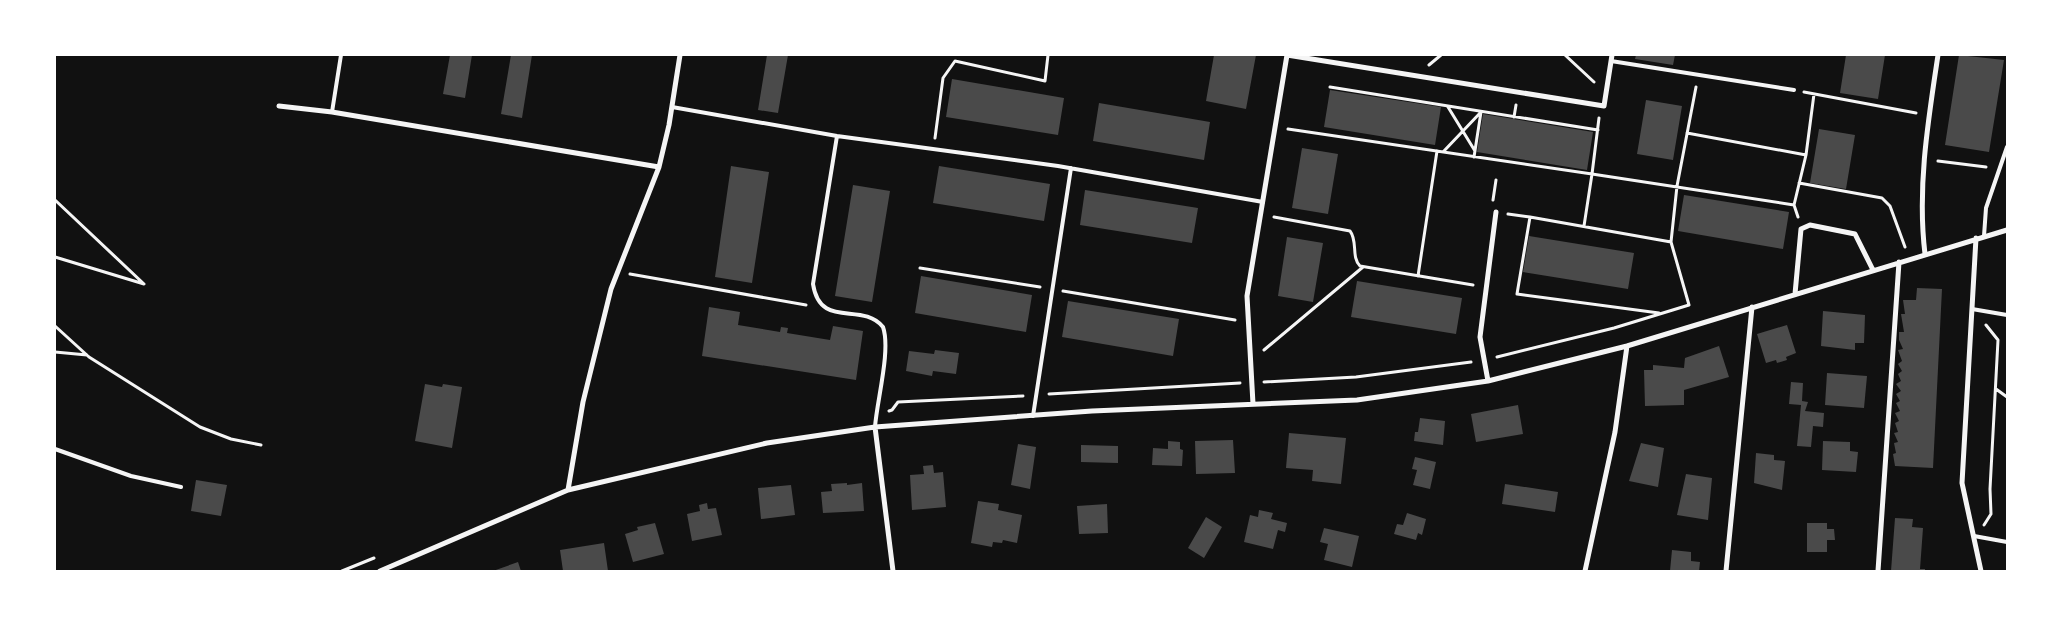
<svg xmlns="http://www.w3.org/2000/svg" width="2062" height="626" font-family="Montserrat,sans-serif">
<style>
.building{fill:#4a4a4a}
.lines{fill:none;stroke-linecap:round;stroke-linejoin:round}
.path{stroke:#f5f5f5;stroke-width:3}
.service{stroke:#f5f5f5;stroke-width:4}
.minor{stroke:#f5f5f5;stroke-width:5}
</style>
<rect width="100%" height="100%" fill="#111"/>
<path class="building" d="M450 55H472L465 98 443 94Z
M511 55H532L522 118 501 114Z
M767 55H788L778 113 758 110Z
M1214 55H1256L1246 109 1206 101Z
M1636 55H1675L1673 65 1635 59Z
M1846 55H1885L1878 99 1840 93Z
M1959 55 2004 60 1989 152 1945 145Z
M952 79 1064 98 1058 135 946 117Z
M1330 90 1441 107 1435 145 1324 127Z
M1646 100 1682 106 1673 160 1637 154Z
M1099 103 1210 122 1204 160 1093 141Z
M1483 114 1593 132 1587 170 1477 152Z
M1819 129 1855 135 1846 189 1810 183Z
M1302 148 1338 154 1328 214 1292 208Z
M731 166 769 172 752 283 715 277Z
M939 166 1050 184 1044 221 933 203Z
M853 185 890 191 872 302 835 296Z
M1085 190 1198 208 1192 243 1080 225Z
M1684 195 1789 212 1783 249 1678 231Z
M1529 236 1634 253 1628 289 1523 272Z
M1287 237 1323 243 1313 302 1278 296Z
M921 276 1032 295 1026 332 915 313Z
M1357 281 1462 298 1456 334 1351 317Z
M1917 288 1942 289 1933 468 1895 466 1893 454 1896 453 1894 443 1898 442 1894 433 1898 432 1895 423 1899 421 1895 413 1900 411 1896 403 1900 401 1896 394 1901 391 1896 384 1901 381 1898 374 1902 371 1898 364 1902 361 1898 350 1903 349 1899 340V332H1904L1901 314H1905L1903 300H1916Z
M1068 301 1179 319 1173 356 1062 337Z
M709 307 740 312 738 325 780 332 781 327 788 328 787 333 830 340 833 326 863 331 856 380 702 356Z
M1823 311 1865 315 1864 343H1855V350L1821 346Z
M1787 325 1796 353 1786 357 1787 360 1777 363 1776 360 1766 363 1757 334Z
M1719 346 1729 377 1684 390V405L1645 406 1644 370H1653V365L1684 368 1685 358Z
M935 350 959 353 956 374 933 371 932 376 906 371 909 351 934 354Z
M1827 373 1867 376 1864 408 1825 405Z
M1791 382 1803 383 1802 401 1808 402 1805 411 1824 413 1823 427 1813 426 1811 447 1797 446 1801 405 1789 404Z
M425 384 442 387 443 384 462 387 452 448 415 441Z
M1518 405 1523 434 1476 442 1471 414Z
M1420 418 1445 421 1443 445 1414 441 1415 432H1418Z
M1289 433 1346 438 1341 484 1312 481 1313 470 1286 468Z
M1233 440 1235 473 1196 474 1195 441Z
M1168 441 1180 442V449L1183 450 1182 466 1152 465 1153 448 1168 449Z
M1823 441 1850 442V451L1858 452 1856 472 1822 470Z
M1641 443 1664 448 1658 487 1629 481Z
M1018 444 1036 447 1030 489 1011 485Z
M1081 445 1118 446V463L1081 462Z
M1756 453 1774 455V460L1785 461 1782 490 1754 483Z
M1415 457 1436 462 1430 489 1413 485 1417 470 1412 469Z
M933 465 934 473 943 472 946 507 912 510 910 475 924 474 923 466Z
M1686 474 1712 478 1708 520 1677 515Z
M196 480 227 485 221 516 191 511Z
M847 483V485L862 483 864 511 823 513 821 492 832 491 831 484Z
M1505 484 1558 492 1555 512 1502 504Z
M791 485 795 515 761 519 758 488Z
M978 501 999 504 998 510 1022 515 1017 543 1003 540 1002 543 993 542 992 547 971 543Z
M707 503 708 509 716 508 722 535 692 541 687 514 700 511 699 505Z
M1107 504 1108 533 1079 534 1077 506Z
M1259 510 1273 513 1271 519 1287 523 1285 532 1278 530 1273 549 1244 542 1250 515 1258 517Z
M1407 513 1426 519 1422 535 1418 533 1416 540 1394 534 1397 524 1403 525Z
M1206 517 1222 527 1204 558 1188 548Z
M1895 518 1913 519 1912 527 1923 528 1920 569H1925V571H1891Z
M655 523 664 554 633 562 625 534 638 530 637 527Z
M1807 523H1827V529H1834L1835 540H1827V552H1807Z
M1324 528 1359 536 1352 567 1324 560 1328 544 1320 542Z
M604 543 608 571H563L560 550Z
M1672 550 1691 552V561L1700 562 1699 571H1670Z
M518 562 521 571H493Z"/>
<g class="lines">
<path class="path" d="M1565 55 1594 82
M1429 65 1441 55
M1330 87 1598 130
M1804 92 1916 113
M1448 107 1475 151
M1514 117 1516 105
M1288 129 1592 174 1599 118
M1687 133 1806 155
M935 138 943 78 955 61 1045 81 1048 55
M1443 152 1481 112
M1474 157 1481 112
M1938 161 1986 167
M1799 183 1882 198 1890 206 1905 247
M55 200 144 284 55 257
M1493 200 1496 180
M1794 205 1806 155 1814 94
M1508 214 1530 217
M1274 217 1350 231C1358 241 1351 257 1360 266L1473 285
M1584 226 1592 174 1794 205 1798 217
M920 268 1040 287
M630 274 806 305
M1418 276 1437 151
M1063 291 1235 320
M1659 313 1517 294 1530 217 1671 242
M55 326 89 357 200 427 231 439 261 445
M1264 350 1363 267
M55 352 87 355
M1497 357 1614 328 1689 305 1671 242 1677 186 1696 87
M1264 382 1356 377 1471 362
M1996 389 2007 397
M1049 394 1240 383
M889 411 892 410 898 402 1023 396
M1984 525 1991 514 1990 489 1998 340 1986 325
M342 571 374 558"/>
<path class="service" d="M1611 61 1794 90
M672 107 837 136 1058 166 1263 202
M332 112 341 55
M837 136 813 284C820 330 862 301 883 327 891 350 877 400 875 427
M1984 236 1986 208 2007 147
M1972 309 2007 315
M1033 416 1071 168
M55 449 131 476 181 487
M1974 536 2007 542"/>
<path class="minor" d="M279 106 332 112 659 167
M1976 238 1962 483 1981 571
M1925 254C1917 188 1928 121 1938 55
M1795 294 1801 229 1810 225 1855 234 1873 270
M1488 381 1480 337 1496 212
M1253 404 1247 296 1287 55 1604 106 1612 55
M875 427 893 571
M568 490 583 402 611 289 659 167 669 125 680 55
M380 571 568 490 767 443 875 427 1092 411 1357 400 1488 381 1627 346 2007 230
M1585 571 1615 432 1627 346
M1726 571 1752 307
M1878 571 1899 262"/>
</g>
<rect width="2062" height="626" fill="none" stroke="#ffffff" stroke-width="112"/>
</svg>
